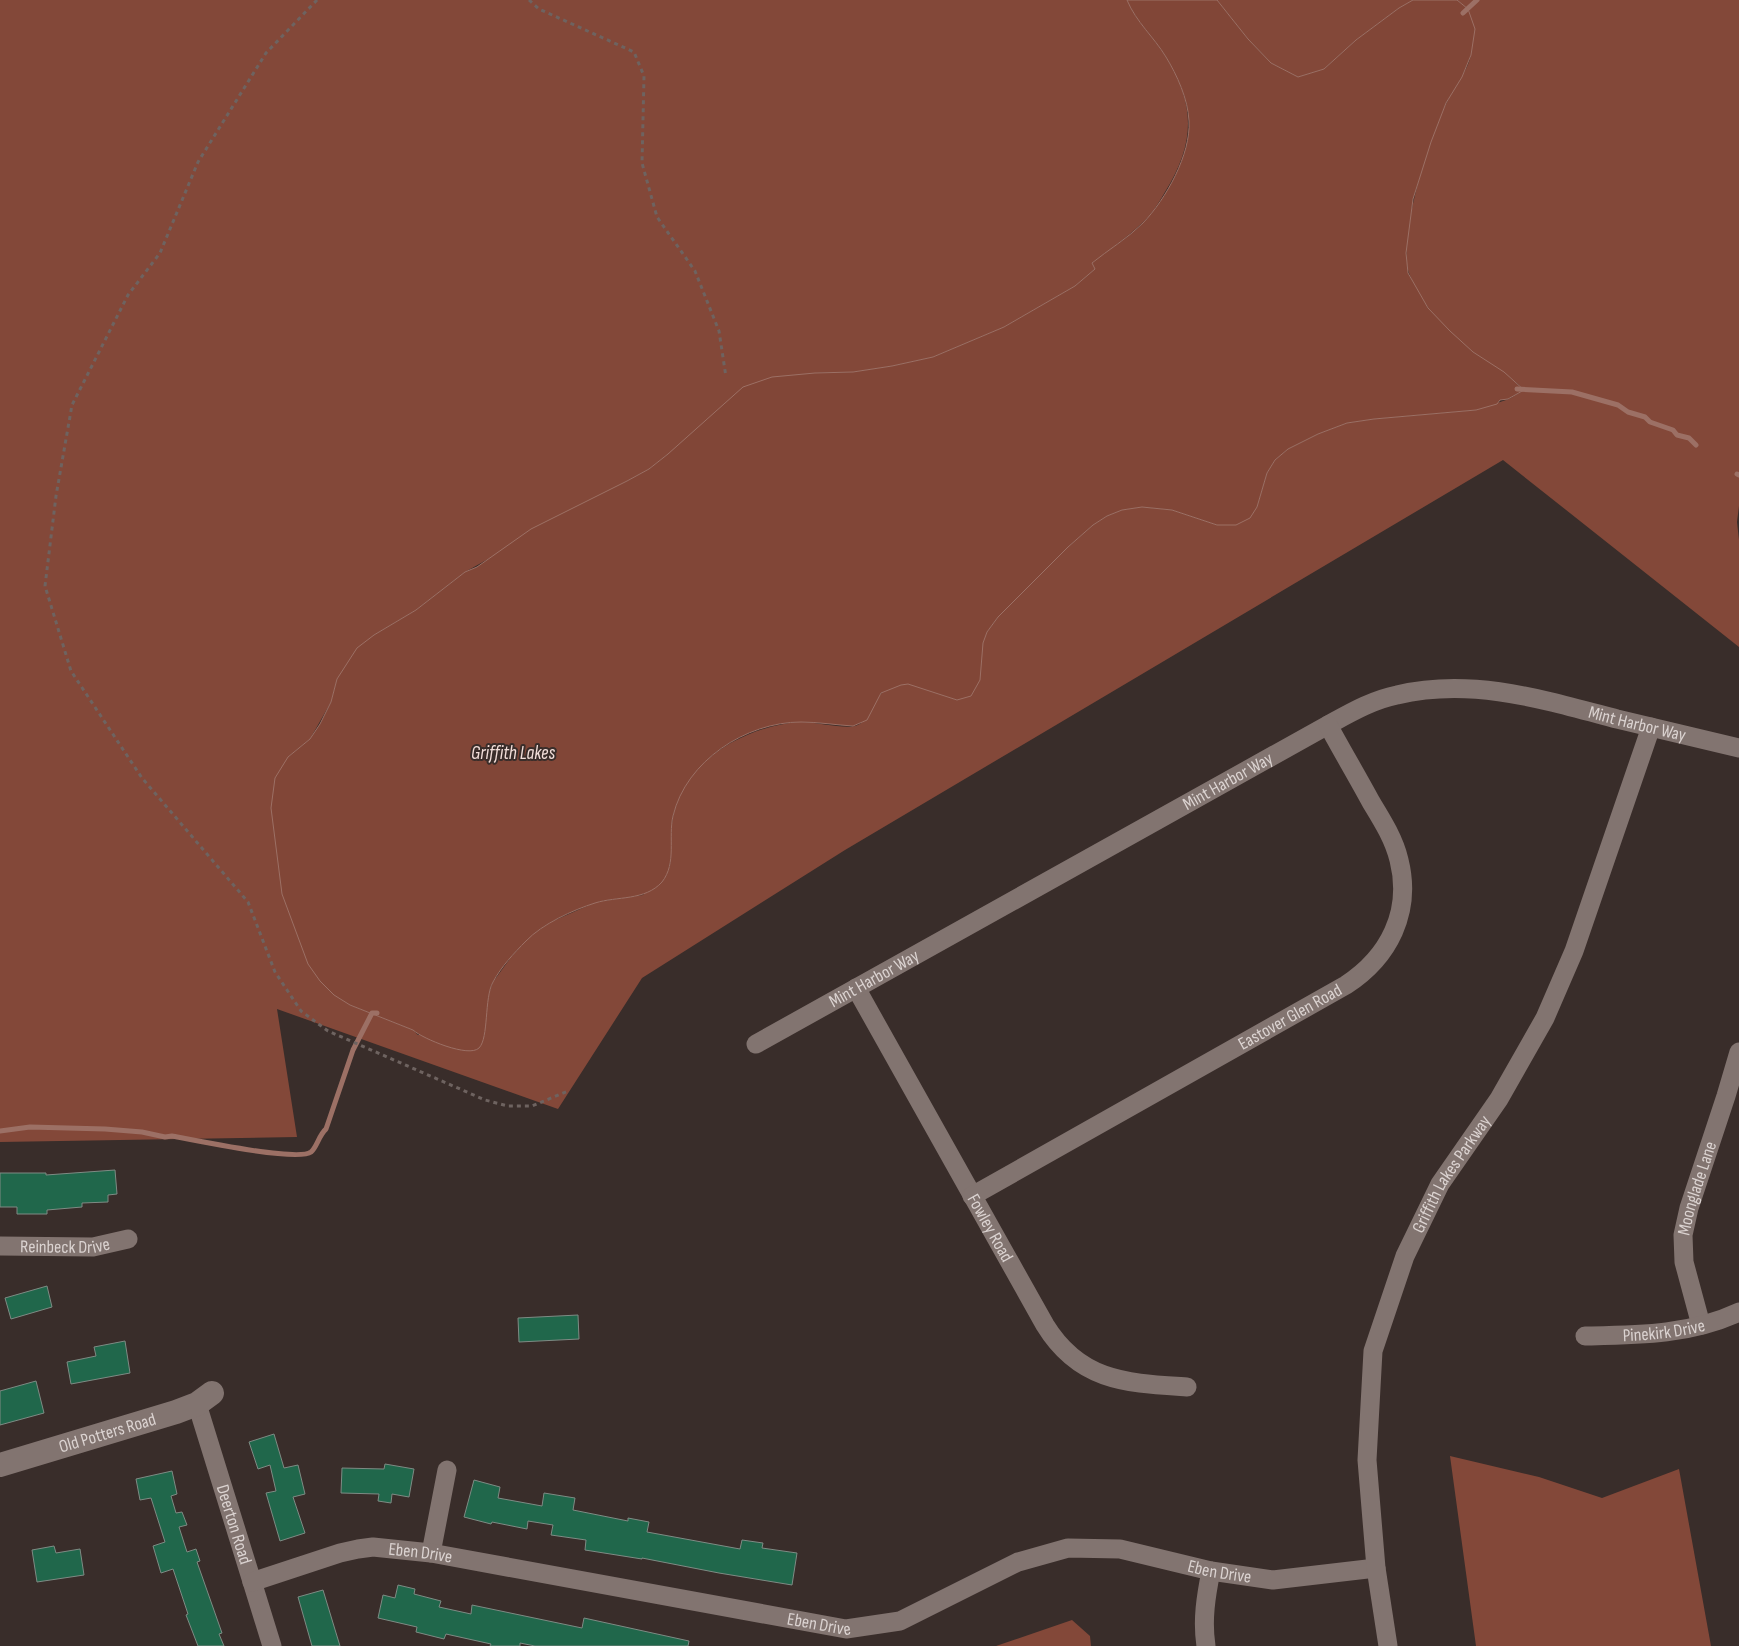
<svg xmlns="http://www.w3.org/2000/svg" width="1739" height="1646" font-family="'Sofia Sans Condensed',sans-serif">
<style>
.forest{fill:#834839}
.water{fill:#814637;stroke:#9c7065}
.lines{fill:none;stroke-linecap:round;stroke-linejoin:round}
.stream{stroke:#9c7065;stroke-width:5}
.building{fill:#20674b;stroke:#7e8b84}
.path{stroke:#6e6360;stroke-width:3;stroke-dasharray:4 4;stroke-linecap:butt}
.minor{stroke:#827470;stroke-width:19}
.tertiary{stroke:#827470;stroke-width:24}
.labels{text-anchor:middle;stroke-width:4;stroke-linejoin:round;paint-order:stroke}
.street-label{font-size:18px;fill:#dbd3d1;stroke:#392d2a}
.water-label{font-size:19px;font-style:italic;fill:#f2ded9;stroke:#392d2a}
</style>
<rect width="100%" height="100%" fill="#392d2a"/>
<path class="forest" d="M0 0H1127C1136 22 1154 37 1166 57 1196 106 1195 143 1165 192 1158 204 1151 216 1140 225 1125 239 1108 251 1092 263L1095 269 1075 286 1004 327 933 357 892 366 853 372 815 373 668 454 649 469 627 481 465 572 416 610 374 635 337 679 331 702 310 739 288 757 350 1005 413 1030 418 1035 484 1036 487 999 493 982 511 957 531 935 551 922 596 902 643 895 670 866C671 850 670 833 673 817 684 760 745 727 798 722 813 721 843 729 855 726 871 721 870 706 880 695 885 688 900 685 908 683L957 700 987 632 998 617 1068 547 1093 525 1107 516 1122 510 1142 507 1172 510 1217 525 1257 507 1267 473 1275 460 1288 449 1318 434 1347 423 1374 419 1476 410 1509 399 1524 390C1509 374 1490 365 1473 352 1458 340 1437 322 1427 306 1421 297 1413 284 1409 273 1397 240 1430 134 1447 102 1454 88 1468 70 1471 55 1473 44 1468 21 1468 9L1457 0H1739V506L1737 522 1739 540V647L1503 460 845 850 642 978 558 1109 277 1009 297 1137 0 1142Z
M1217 0H1413L1399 8 1356 40 1324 69 1298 77 1271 63 1248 39Z
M1450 1456 1539 1477 1602 1498 1679 1469 1711 1646H1476Z
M1072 1620 1090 1636 1091 1646H996Z"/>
<path class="water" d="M1127 0H1217L1248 39 1271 63 1298 77 1324 69 1356 40 1399 8 1413 0H1457L1468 9 1475 29 1471 55 1462 77 1446 103 1431 142 1413 199 1406 253 1408 273 1428 308 1450 331 1473 352 1504 372 1524 390 1508 399 1500 400 1497 404 1476 410 1374 419 1347 423 1318 434 1288 449 1275 460 1267 473 1257 507 1250 518 1236 525H1217L1172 510 1142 507 1122 510 1107 516 1093 525 1068 547 998 617 987 632 983 643 980 680 971 696 957 700 908 684 901 685 881 693 867 720 853 726C836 725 818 722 801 722 746 722 686 761 673 816 668 837 677 863 662 882 645 901 617 896 595 903 573 910 542 924 526 941 514 953 501 967 493 982 484 998 489 1038 479 1048 469 1058 423 1039 413 1030L350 1005 334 995 320 981 308 964 282 894 271 808 275 778 288 757 310 739 320 724 331 702 337 679 357 648 374 635 416 610 465 572 477 567 531 529 627 481 649 469 668 454 743 387 772 377 815 373 853 372 892 366 933 357 1004 327 1075 286 1095 269 1092 263C1108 250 1128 238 1143 223 1166 199 1191 154 1189 121 1188 99 1177 75 1166 57 1154 37 1136 22 1127 0Z"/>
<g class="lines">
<path class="stream" d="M1463 13 1477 0
M1517 389 1572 392 1618 405 1628 412 1645 417 1650 422 1673 430 1677 435 1689 438 1696 445
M1737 474 1739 475
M0 1131 30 1127 105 1129 142 1132 165 1137 172 1136C193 1140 298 1162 311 1152 317 1147 319 1135 326 1129L353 1050 372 1013H377"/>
</g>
<path class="building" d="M115 1170 117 1194 108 1195V1202L82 1203V1207L47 1210V1214H17V1207H0V1173H46V1175Z
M47 1286 52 1307 11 1319 5 1298Z
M578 1315 579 1339 519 1342 518 1318Z
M125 1341 130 1373 71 1384 67 1362 96 1356 94 1347Z
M36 1381 44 1413 0 1425V1391Z
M274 1434 284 1468 298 1465 305 1494 293 1497 305 1533 280 1541 266 1493 276 1491 270 1465 258 1469 249 1442Z
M385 1464 414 1469 409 1497 392 1494 391 1503 378 1501 379 1494 341 1493 342 1468 384 1469Z
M172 1471 177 1494 171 1496 176 1513 182 1512 187 1525 179 1527 187 1552 196 1549 200 1561 197 1562 222 1633 219 1634 224 1646H198L186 1615 188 1614 173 1569 161 1573 153 1546 165 1542 151 1498 140 1500 136 1479Z
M474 1480 500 1487 498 1498 542 1506 544 1493 575 1498 573 1510 628 1521V1518L649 1522 647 1532 740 1549 742 1540 763 1543 762 1548 797 1553 792 1585 719 1573 642 1558V1559L585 1550 586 1540 551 1535 553 1525 528 1521 527 1529 492 1522 491 1524 464 1517Z
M54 1546 56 1553 80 1549 84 1575 37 1582 32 1550Z
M398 1585 415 1589 414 1594 441 1601 439 1607 471 1614 472 1605 582 1628 584 1618 689 1641 688 1646H535L520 1643V1646H490L491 1644 446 1634 444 1639 416 1632 417 1627 378 1618 383 1595 395 1598Z
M323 1590 333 1623 340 1646H312L298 1597Z"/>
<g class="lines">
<path class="path" d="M317 0 266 53 198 162 160 253 128 295 72 405 56 496 45 586 71 671 142 778 248 902 275 972 301 1011 328 1031 485 1100 508 1106H532L568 1091
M529 0 539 9 634 52 644 76 642 163 657 217 695 271 719 331 726 377"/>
<g class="minor">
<path id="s1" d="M856 988 1045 1325C1080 1382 1127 1383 1187 1387"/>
<path id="s2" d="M756 1044 1328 725C1350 713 1372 700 1397 695 1472 677 1545 700 1617 719 1658 729 1698 738 1739 748"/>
<path id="s3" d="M972 1196 1346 985C1389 957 1412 912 1399 860 1394 839 1382 820 1371 802 1357 776 1342 751 1328 725"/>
<path id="s4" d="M0 1246 93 1247 128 1239"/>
<path id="s5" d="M1701 1325 1684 1262 1683 1235 1689 1208 1726 1096 1739 1052"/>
<path id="s6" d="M1585 1336C1638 1335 1690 1335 1739 1312"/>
<path id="s7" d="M197 1404 272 1646"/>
<path d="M431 1553 447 1470"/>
<path id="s8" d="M252 1582 340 1553 358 1549 373 1547 431 1553 846 1629 900 1621 1018 1562 1068 1548 1120 1549 1211 1571 1273 1580 1376 1568"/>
<path d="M1206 1646C1202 1620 1206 1596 1211 1571"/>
<path id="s9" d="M1388 1646 1376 1568 1367 1460 1373 1351 1405 1256 1440 1184 1499 1099 1545 1018 1574 951 1651 727"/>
</g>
<path class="tertiary" id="s10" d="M0 1465 176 1412 197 1404 212 1393"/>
</g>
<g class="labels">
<g class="street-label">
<text dy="6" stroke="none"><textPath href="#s2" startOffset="975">Mint Harbor Way</textPath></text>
<text dy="6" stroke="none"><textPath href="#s2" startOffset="540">Mint Harbor Way</textPath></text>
<text dy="6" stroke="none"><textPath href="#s2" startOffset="135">Mint Harbor Way</textPath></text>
<text dy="6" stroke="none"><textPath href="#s3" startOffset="365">Eastover Glen Road</textPath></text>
<text dy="6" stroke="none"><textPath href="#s9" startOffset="491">Griffith Lakes Parkway</textPath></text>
<text dy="6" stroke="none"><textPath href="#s5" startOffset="141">Moonglade Lane</textPath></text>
<text dy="6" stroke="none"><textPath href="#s1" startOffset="275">Fowley Road</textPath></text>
<text dy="6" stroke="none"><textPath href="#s4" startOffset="65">Reinbeck Drive</textPath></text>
<text dy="6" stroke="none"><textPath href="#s6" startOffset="79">Pinekirk Drive</textPath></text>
<text dy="6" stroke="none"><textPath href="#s10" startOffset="112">Old Potters Road</textPath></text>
<text dy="6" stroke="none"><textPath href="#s7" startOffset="126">Deerton Road</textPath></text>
<text dy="6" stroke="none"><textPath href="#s8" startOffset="174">Eben Drive</textPath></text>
<text dy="6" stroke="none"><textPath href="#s8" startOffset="999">Eben Drive</textPath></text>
<text dy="6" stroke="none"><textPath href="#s8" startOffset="579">Eben Drive</textPath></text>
</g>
<g class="water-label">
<text x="513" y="759">Griffith Lakes</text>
</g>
</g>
</svg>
